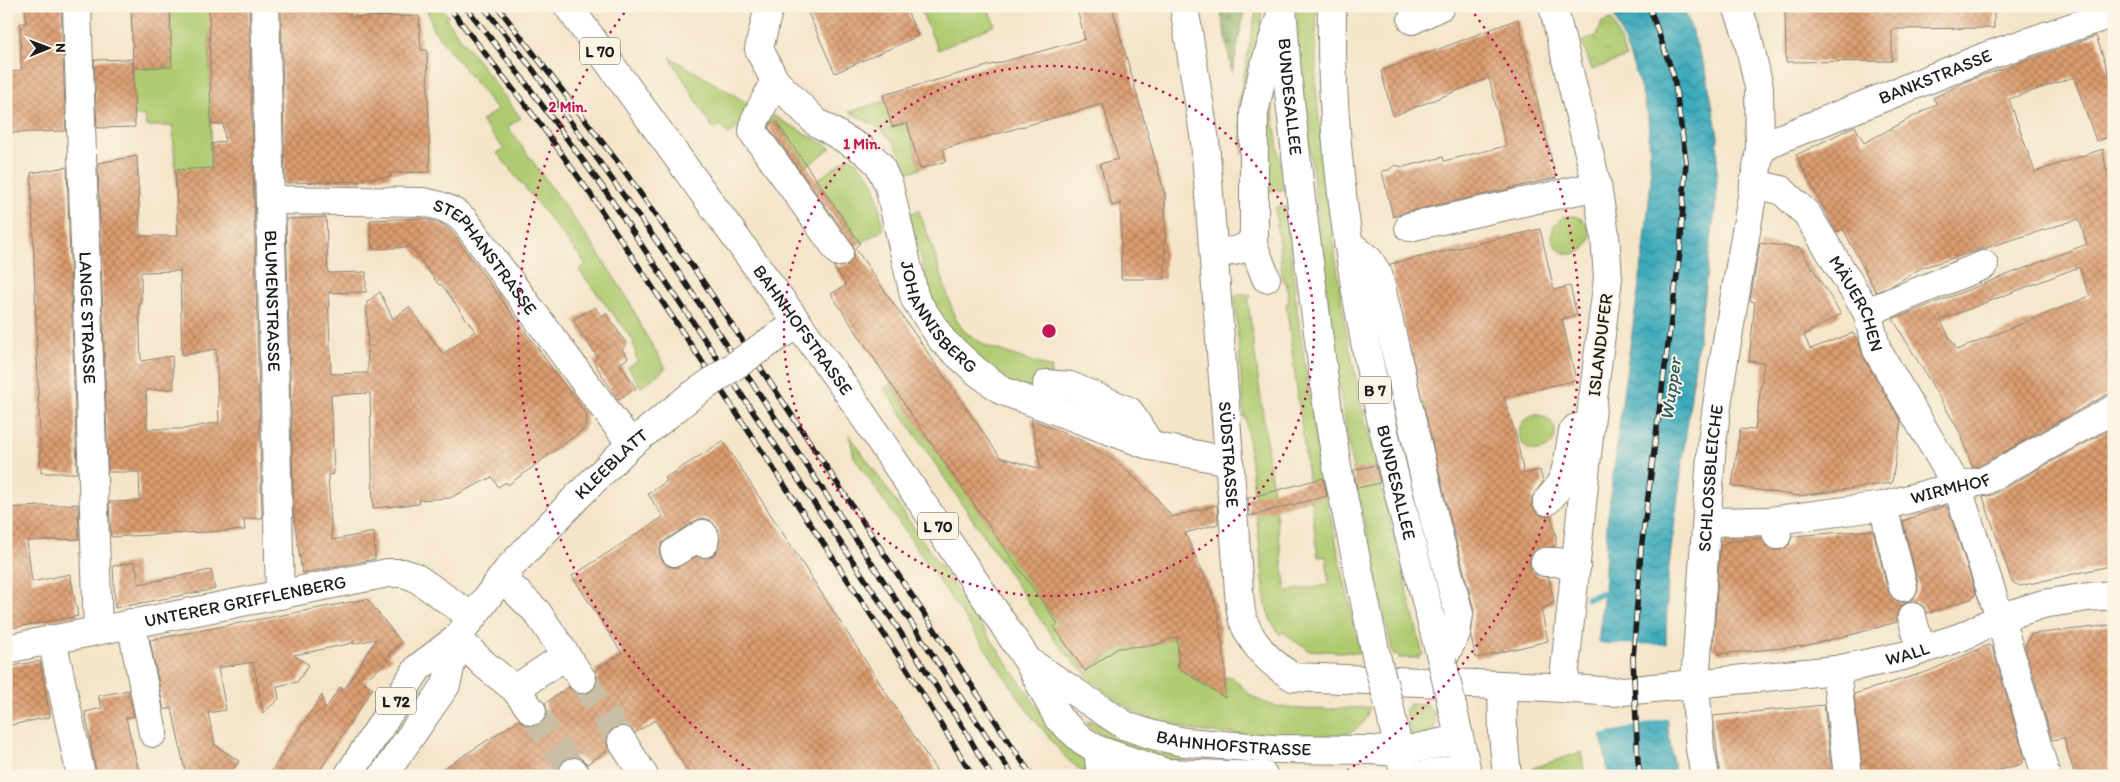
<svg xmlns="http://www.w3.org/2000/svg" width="2120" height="782" font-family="Itim,sans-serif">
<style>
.green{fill:#afca70;stroke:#667346}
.forest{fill:url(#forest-firs);stroke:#54653f}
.park{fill:url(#park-crowns);stroke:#667346}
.water{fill:url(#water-waves);stroke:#2c636c}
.pier{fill:#f4e5c9}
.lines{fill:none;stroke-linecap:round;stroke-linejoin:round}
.stream{stroke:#3caabb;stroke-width:7}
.building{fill:url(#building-cross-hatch);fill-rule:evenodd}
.minor-tunnel{stroke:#c9bda6;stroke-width:28;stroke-dasharray:28 14;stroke-linecap:butt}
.minor-casing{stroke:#888072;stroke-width:30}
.major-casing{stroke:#888072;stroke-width:30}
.minor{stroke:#fff;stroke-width:28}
.major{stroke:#fff;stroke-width:28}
.rail-casing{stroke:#1c1c1c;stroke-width:5.5}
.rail{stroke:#fcf5e5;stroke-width:4;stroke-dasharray:11;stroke-linecap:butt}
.major-bridge-casing{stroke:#888072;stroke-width:30;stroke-linecap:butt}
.major-bridge{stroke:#fff;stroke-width:28}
.ring{fill:none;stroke:#c2185b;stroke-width:2.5;stroke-dasharray:2.5 5}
.labels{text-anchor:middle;stroke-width:4;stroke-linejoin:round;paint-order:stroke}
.shield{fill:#fcf5e5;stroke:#5f5d58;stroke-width:1}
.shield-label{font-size:16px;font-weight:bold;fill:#1c1c1c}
.street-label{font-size:18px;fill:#1c1c1c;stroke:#fcf5e5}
.water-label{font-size:19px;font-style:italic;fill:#2a5c64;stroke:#fcf5e5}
.centre{fill:#c2185b;stroke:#fcf5e5;stroke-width:2.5}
.ring-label{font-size:15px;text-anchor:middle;font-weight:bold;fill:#c2185b;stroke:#fcf5e5;stroke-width:4;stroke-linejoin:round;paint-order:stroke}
</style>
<defs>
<pattern id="forest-firs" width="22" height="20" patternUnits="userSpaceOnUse" patternTransform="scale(1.25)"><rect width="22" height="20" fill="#8bae62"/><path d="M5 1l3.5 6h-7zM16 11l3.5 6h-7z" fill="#718d50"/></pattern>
<pattern id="park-crowns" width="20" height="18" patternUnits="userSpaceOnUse" patternTransform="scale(1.25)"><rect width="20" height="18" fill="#afca70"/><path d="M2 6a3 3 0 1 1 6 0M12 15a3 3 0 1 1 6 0" fill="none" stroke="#96ad60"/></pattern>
<pattern id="water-waves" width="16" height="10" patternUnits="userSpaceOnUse" patternTransform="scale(1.25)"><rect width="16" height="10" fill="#3caabb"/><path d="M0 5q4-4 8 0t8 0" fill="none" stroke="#328a97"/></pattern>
<pattern id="building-cross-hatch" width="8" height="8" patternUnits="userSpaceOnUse" patternTransform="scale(1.25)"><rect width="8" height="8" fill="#dc9d70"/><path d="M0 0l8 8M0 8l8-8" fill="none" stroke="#b27f5b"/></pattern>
</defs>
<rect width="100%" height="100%" fill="#fcf5e5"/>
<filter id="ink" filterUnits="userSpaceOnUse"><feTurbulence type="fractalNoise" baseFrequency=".02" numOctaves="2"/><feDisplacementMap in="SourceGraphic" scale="10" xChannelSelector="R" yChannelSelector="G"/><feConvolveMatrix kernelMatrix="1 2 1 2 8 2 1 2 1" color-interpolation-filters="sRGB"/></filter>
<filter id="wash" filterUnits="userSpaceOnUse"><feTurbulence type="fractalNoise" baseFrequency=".0096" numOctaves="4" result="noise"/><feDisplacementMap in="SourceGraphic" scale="20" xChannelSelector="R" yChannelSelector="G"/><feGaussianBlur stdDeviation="1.12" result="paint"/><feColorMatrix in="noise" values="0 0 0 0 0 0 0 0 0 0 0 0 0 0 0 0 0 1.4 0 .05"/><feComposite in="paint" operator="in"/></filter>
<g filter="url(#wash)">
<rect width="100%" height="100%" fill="#f4e5c9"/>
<path class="green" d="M170 6H209V19L215 20V31L209 32 212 169 175 170 173 126H146L145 116H134L133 59 146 68 172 67Z
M424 6H441L448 16 446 19 521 118 508 127 597 251 628 299 644 332 666 368 641 387 628 367 637 362 633 340 579 270 586 264 497 153 504 149 481 121 497 110 432 28 431 19Z
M919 6H987L995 25 938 50Z
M1257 6H1262L1260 33 1246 102 1243 155 1239 101Z
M1296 6H1316V89L1326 188 1345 325 1362 407 1423 655H1418L1419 658H1399L1398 655H1393L1351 459 1336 365 1302 86Z
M670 57 754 107 747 122 728 134 721 125 715 128 712 127Z
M1269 96 1271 99 1284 190 1263 191 1262 158Z
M885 101 907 123 920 169 907 172C895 135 883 129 849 112Z
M772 115 831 148 807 166 775 120 763 129Z
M849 157C879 175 877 198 883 230L860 243 817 180Z
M1278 206 1286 207 1296 302 1319 463 1360 653 1307 650 1306 647 1296 642 1283 632 1280 635 1271 621 1266 606 1246 418H1244L1235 297C1240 292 1245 293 1251 296L1248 301 1286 591 1329 585 1326 556 1318 557 1286 303H1289L1286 281H1283L1275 208Z
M919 211 932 246 955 318 964 331 986 346 1052 368 1045 398 1008 386 948 336 934 306 909 213Z
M1552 235a19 19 0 1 1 38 0a19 19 0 1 1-38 0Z
M890 384 1058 624 1054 628 1087 673 1091 670 1090 668 1125 644 1127 648C1146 648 1161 645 1177 635L1179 668 1224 697 1225 677H1232C1238 683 1245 690 1252 696 1279 716 1338 708 1370 707 1368 712 1366 720 1362 724 1345 743 1310 736 1286 735 1240 734 1192 736 1148 718 1073 685 1035 609 990 545 955 493 919 440 884 388Z
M1519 433a18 18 0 1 1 36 0a18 18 0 1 1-36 0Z
M849 434 1050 725 1072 749 1085 758 1088 763 1087 776 1066 758 1033 718 854 457Z
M1409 704 1428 705 1429 709H1435L1434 733 1412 738 1405 708H1410Z
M1090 721 1102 726 1194 756 1193 759C1160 767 1115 744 1088 726L1087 722Z
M1581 752 1585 776H1533V768Z"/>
<path class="forest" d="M1220 6H1245L1232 74Z"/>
<path class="park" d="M1612 19 1626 57 1592 70 1582 42 1597 35 1602 22Z"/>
<path class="water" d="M1611 6H1683L1706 71 1718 136 1716 202 1668 574 1666 638 1668 728 1675 776H1609L1602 740 1599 634 1604 593 1607 524 1624 387 1644 250 1651 180 1648 116 1637 76Z"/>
<path class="pier" d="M1597 644 1668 645 1670 720 1667 718 1601 735 1600 738Z"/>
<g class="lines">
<path class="stream" d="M1588 598 1604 593"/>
</g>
<g id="blocks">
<path class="building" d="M25 6H61L66 131 6 133V73L21 70 20 23H26Z
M131 6H170L172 67 133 68Z
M209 6H249L262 518 244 519 245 530 111 537 109 502 140 501 139 472H108L98 163 137 156 140 236H178L175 170 212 168V144L225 141 223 124H211ZM180 271 182 355 216 349 219 422 184 429H147L146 390 174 389 172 356 141 361 139 304H141V272Z
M281 6H350V17L419 16 421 50H427L430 172 390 173 391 177 364 178V181L285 183Z
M805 6H905L918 36 835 73Z
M1076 6H1112L1165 195V279H1121V203L1112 206 1100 164 1118 159 1103 104 943 149 946 161 920 169 907 123 892 127 883 95 1085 39Z
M1785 6H1989V9H1994V28L1892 29V61L1786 62Z
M1518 19 1556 178 1406 212 1393 217 1382 171 1389 170 1395 165 1403 167 1443 157 1444 161 1506 146 1489 78 1393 116 1381 71Z
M2096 36 2114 88V135L2096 141 2074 77 2009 99 2035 172 2103 149 2106 170 2114 171V393L2106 395 1979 466 1972 467 1961 434 1893 319 2087 244 2079 219 1921 268 1891 286 1876 292 1843 229 1837 232 1835 230 1796 155 1855 126 1864 143 1937 104 1933 98 1967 81ZM2079 267 2090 296 1957 350 1940 320Z
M133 59 135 127 97 128 94 60Z
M775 120 860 243 855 248 1000 457 1041 469 1031 419 1083 441 1119 464 1154 495 1172 517 1217 505 1218 524 1185 533 1211 590 1218 613 1225 668V698L1179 668 1177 637 1156 645 1118 648 1085 671 1054 627 1058 624 917 423 831 294 846 285 833 266 841 267 848 264 853 258 854 250 852 243 769 128 771 123Z
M67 167 77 473H41L31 173Z
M326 217 328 273 366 272V292L328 293 331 374 368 373 367 302 380 292 393 319 409 307 443 354 475 331 441 284 439 285 411 247 372 249 370 220 422 218 442 224 451 231 586 414 587 421 583 430 508 485 506 482 498 487 492 477 450 498 419 500V504L373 508 370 393 331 395 334 474 328 475 332 540 374 532 375 559 302 573 294 517 286 219Z
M1540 229 1554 290 1570 286 1577 315 1562 319 1576 380 1504 397 1516 436 1524 474 1540 470 1543 482 1532 497V505L1537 513 1543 516H1551L1556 536V546L1537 549 1531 555 1529 562 1531 569 1537 575 1549 578 1554 603 1541 609 1548 641 1476 658 1471 637 1474 610 1450 518 1390 264Z
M1760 243 1800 248 1841 314 1804 335 1810 349 1853 333 1859 343 1864 358 1901 421 1892 483 1799 496 1732 486 1740 429 1755 430 1764 363 1749 361 1755 302 1750 301Z
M595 307 601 316 606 313 627 345 622 349 628 358 620 364 636 388 618 400 593 361 598 358 573 320Z
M2114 427V565L2020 586 2012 582 1983 497 1992 495Z
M723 441 940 776H691L655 720 635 733 629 727 621 725 614 728 608 734 606 742 609 750 587 764 582 759 575 756 567 758 561 764 559 776H432L519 720 527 726H534L541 724 547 716V709L545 703 569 687 575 693 583 695 590 692 596 686 598 678 595 670 622 653 572 576 663 517 648 494 667 481 665 478ZM702 518 710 520 718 529 720 540 716 553 709 558 697 556 676 568 667 566 662 560 659 553 661 544 667 539 695 521Z
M1376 465 1380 483 1357 488 1354 470Z
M1323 478 1327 496 1249 516 1248 498Z
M78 504 79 539 27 541 32 582 70 574 78 616 6 629V508Z
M1944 506 1948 508 1976 594 1971 599 1927 613 1923 606 1916 602H1907L1901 606 1897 613V622L1858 633 1804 646 1719 654 1713 648 1720 548 1726 542 1762 538 1767 547 1773 550H1781L1789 545 1792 536 1873 530 1888 591 1892 598 1899 602H1906L1914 598 1918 591V584L1903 521Z
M135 562 139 584 211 570 215 589 115 608 113 566Z
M367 599 402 643 388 654 392 658 363 681 373 688 316 776H268L322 695 325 710 340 687 344 690 376 639 352 644 355 640 349 644 294 655 309 665 297 682 277 686 279 699 263 713 253 662 218 668 226 710 208 713 215 745 239 761 228 776H186L172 708 164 710 150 640Z
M2114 625V776H2075L2064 738 2052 740 2025 647 2031 634Z
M1988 645 1992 647 2025 758 2021 764 1979 776H1863L1854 694 1929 671Z
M40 661 50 717 6 726V667Z
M128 690 134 716 126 718 140 776H97L85 712 102 708 98 696Z
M1824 705 1832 776H1720L1713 716Z"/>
</g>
</g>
<g filter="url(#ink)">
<use href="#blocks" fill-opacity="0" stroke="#888072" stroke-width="1"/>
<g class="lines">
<path class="minor-tunnel" d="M582 679 622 741
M532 711 574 772"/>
<g class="minor-casing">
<g id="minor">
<path id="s1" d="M77 6 98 630"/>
<path id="s2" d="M265 6 280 595"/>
<path id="s3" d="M769 6 759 49 775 81 816 122 865 151 879 164 889 186 915 299 943 341 976 371 1003 391 1151 446 1229 461"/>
<path id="s4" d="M1184 6 1205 141 1238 577C1239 591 1239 607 1243 620 1252 645 1270 663 1293 677L1548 687 1613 692 1836 670 1903 656 1961 637 2000 618 2043 604 2088 597 2114 595"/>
<path d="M1553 6 1597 186 1605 235 1608 278 1592 407 1563 688"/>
<path d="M1412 20 1441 6"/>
<path d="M775 81 755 120 753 132 839 252"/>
<path id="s5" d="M1760 150 1779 139 1987 56 2114 13"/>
<path id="s6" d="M1754 184 1781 190 1807 214 1867 312 1877 350 1957 486 2000 618 2046 776"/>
<path id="s7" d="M270 200 423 202C439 205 452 209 464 220L631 444"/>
<path d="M1409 227 1597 186"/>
<path d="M1252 242 1266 278"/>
<path d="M1348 243 1369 260 1378 274 1435 522 1459 614 1456 633 1442 661"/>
<path d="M1215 253C1231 251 1249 253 1254 234V113L1263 71 1282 11"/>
<path d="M1867 312 1984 265"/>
<path d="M1047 384 1070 386 1129 411 1151 446"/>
<path d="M1547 501C1569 479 1567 461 1573 432L1576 428"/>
<path d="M1883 506 1903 587"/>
<path id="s8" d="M1770 521 1883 506 1957 486 1984 481 2114 409"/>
<path d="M1707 522 1770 521 1774 525 1777 535"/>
<path d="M675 552 703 534 705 537 704 543"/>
<path d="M1545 562H1558L1576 569"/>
<path d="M502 578 537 612 582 679"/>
<path d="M1912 617 1921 650"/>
<path d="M131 623 153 733"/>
<path d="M457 638 485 665 515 689 532 711"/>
<path d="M52 639 81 776"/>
<path id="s9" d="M6 649 388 573H403L415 577 472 617"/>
<path d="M1836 670 1848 776"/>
<path d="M1502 685 1503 734 1507 776"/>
<path d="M515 689 565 656"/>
<path d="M622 741 644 776"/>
<path d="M1098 750 1101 776"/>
<path d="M574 772 576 776"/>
<path id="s10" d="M1705 776 1700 749 1695 683 1712 442 1722 371 1760 150 1759 87 1747 34 1737 6"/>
</g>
</g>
<g class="major-casing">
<g id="major">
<path id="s11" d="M568 6 847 391 1028 661 1058 718 1082 740 1098 750 1166 773 1264 776"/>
<path id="s12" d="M1282 6 1287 74 1301 199 1328 411 1338 472 1377 660"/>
<path id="s13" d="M1332 6C1328 229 1385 447 1442 661"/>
<path d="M759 349 798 323"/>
<path id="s14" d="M1031 663 1126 726 1153 735 1184 742 1274 749 1371 750 1399 752 1459 739"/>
<path d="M1389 705 1399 752 1406 776"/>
<path d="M1452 706 1468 776"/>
<path id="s15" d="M348 776 418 668 457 638 509 568 578 496 631 444 691 396"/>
<path d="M383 776 446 685 457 638"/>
<path d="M1420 776 1465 767"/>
</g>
</g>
<use href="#minor" class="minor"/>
<use href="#major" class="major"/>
<g class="rail-casing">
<path id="rail" d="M448 6 541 125 589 192 907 669 973 776
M465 6 522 78 604 189 917 657 966 732 991 776
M483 6 534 71 673 264 1013 776
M497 6 623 169 702 280 1032 776
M1640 776 1638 761 1633 659 1641 550 1680 252 1686 161 1674 77 1649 6"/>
</g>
<use href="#rail" class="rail"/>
<g class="major-bridge-casing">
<path id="major-bridge" d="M691 396 759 349
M1377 660 1389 705
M1442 661 1452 706"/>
</g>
<use href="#major-bridge" class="major-bridge"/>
</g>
</g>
<g class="ring">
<circle cx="1049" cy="331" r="265"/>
<path d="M756 774A531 531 0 0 1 628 8M1470 8A531 531 0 0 1 1342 774"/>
</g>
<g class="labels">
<g class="shield">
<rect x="580" y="37.5" width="40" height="27" rx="4"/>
<rect x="1359" y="376.5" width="32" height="27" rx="4"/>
<rect x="918" y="512.5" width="40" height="27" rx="4"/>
<rect x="376" y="687.5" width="40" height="27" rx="4"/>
</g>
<g class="shield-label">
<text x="600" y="57">L 70</text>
<text x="1375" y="396">B 7</text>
<text x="938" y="532">L 70</text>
<text x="396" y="707">L 72</text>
</g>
<g class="street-label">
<text dy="6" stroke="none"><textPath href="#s5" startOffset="190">BANKSTRASSE</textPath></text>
<text dy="6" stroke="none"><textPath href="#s12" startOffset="91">BUNDESALLEE</textPath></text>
<text dy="6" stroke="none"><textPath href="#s7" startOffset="239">STEPHANSTRASSE</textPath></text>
<text dy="6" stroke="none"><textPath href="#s2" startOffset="295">BLUMENSTRASSE</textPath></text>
<text dy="6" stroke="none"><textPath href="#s6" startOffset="166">MÄUERCHEN</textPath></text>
<text dy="6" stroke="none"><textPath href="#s3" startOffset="381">JOHANNISBERG</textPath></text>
<text dy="6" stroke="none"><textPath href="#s1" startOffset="312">LANGE STRASSE</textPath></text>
<text dy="6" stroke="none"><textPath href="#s11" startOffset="400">BAHNHOFSTRASSE</textPath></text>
<text transform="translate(1600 345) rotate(-83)" y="6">ISLANDUFER</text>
<text dy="6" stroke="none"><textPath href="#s4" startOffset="451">SÜDSTRASSE</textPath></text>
<text dy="6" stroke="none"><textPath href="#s15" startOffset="411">KLEEBLATT</textPath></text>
<text dy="6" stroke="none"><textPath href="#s10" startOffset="299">SCHLOSSBLEICHE</textPath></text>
<text dy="6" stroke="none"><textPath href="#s13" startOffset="482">BUNDESALLEE</textPath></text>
<text dy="6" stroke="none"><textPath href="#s8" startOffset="184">WIRMHOF</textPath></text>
<text dy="6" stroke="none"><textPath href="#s9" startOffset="244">UNTERER GRIFFLENBERG</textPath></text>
<text dy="6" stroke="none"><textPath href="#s4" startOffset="1312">WALL</textPath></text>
<text dy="6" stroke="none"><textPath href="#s14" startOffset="224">BAHNHOFSTRASSE</textPath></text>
</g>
<g class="water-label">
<text transform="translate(1670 389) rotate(-82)" y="7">Wupper</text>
</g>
</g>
<circle cx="1049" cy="331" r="8" class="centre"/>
<g class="ring-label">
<text x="568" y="112">2 Min.</text>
<text x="862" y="149">1 Min.</text>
</g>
<rect width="2120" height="782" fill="none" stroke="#fcf5e5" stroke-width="25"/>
<g transform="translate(48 48) rotate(89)" stroke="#fcf5e5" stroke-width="4" paint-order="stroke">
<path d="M0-4L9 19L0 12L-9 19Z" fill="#1c1c1c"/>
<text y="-8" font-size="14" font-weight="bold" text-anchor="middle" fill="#1c1c1c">N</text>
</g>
</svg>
